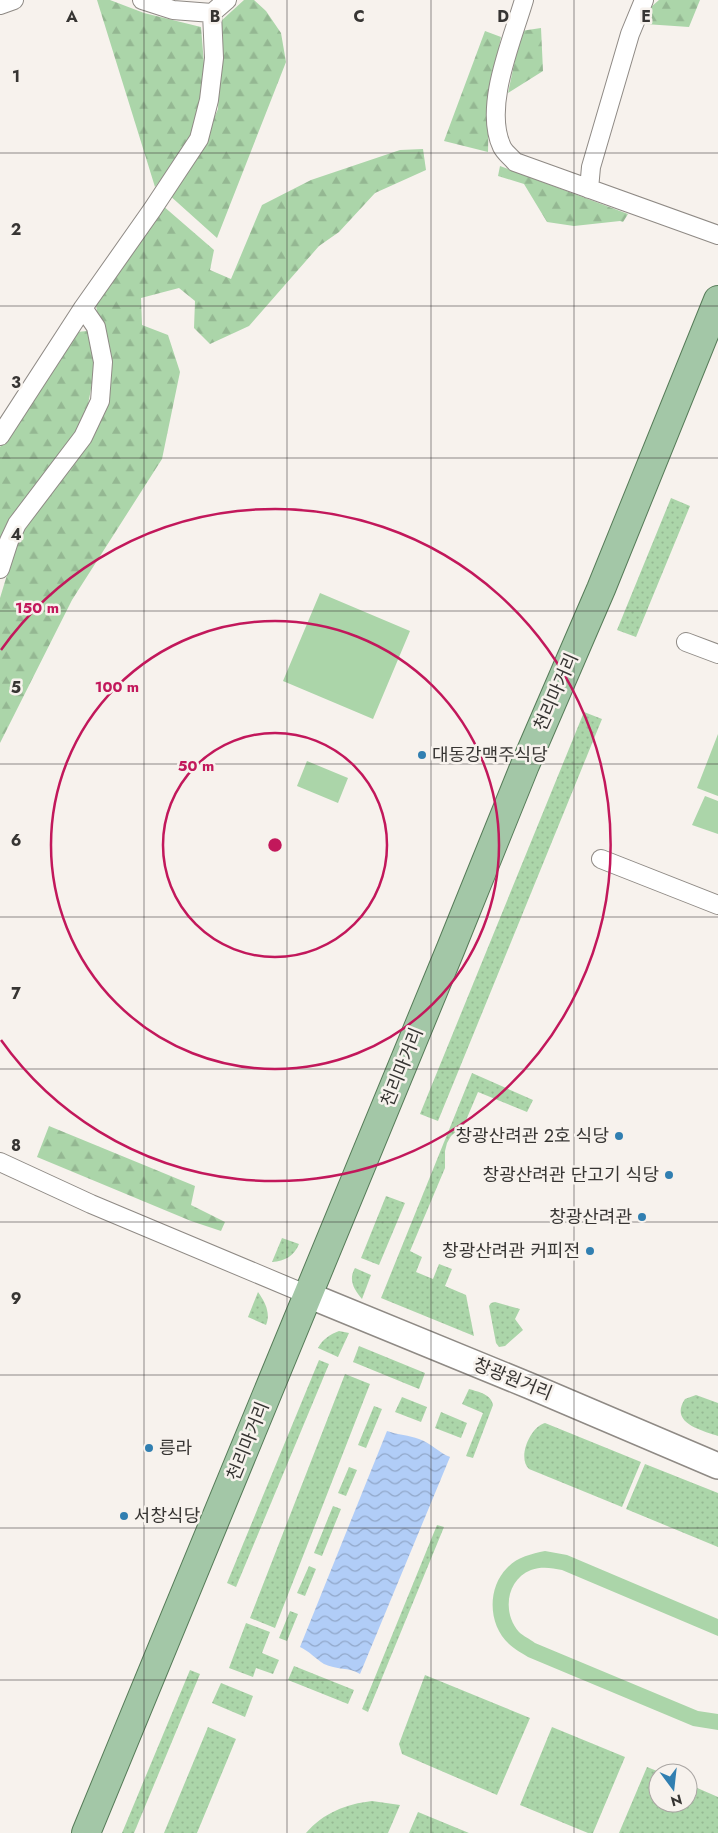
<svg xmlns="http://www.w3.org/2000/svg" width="718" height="1833" font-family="Jost,'Noto Sans KR',sans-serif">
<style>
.green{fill:url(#green-dots)}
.forest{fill:url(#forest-firs)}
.pitch{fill:#abd5a9}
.water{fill:url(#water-waves)}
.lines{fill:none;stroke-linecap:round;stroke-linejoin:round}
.minor-casing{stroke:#8f8a85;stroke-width:20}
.secondary-casing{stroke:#8f8a85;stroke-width:28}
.primary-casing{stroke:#567b58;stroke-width:30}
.minor{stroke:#fff;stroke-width:18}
.secondary{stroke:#fff;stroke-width:25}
.primary{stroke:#a3c7a7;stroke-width:28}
.grid{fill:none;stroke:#373533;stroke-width:1;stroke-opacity:0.55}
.ring{fill:none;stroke:#c2185b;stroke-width:2.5}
.poi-dot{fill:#317fb1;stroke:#f7f2ed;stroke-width:2}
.labels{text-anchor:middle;stroke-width:5;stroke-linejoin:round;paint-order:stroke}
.street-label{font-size:18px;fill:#373533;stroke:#f7f2ed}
.poi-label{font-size:18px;fill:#373533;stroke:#f7f2ed;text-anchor:end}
.grid-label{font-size:16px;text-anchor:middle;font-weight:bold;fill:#373533;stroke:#f7f2ed;stroke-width:5;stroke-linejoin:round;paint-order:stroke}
.centre{fill:#c2185b;stroke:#f7f2ed;stroke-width:2.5}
.ring-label{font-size:15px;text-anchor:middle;font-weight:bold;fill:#c2185b;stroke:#f7f2ed;stroke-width:5;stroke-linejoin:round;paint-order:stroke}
</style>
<defs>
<pattern id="green-dots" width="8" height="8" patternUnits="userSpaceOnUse" patternTransform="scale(1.25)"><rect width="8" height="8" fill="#abd5a9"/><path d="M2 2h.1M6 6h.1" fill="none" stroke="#94b792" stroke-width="1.8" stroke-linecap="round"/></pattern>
<pattern id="forest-firs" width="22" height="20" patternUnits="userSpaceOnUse" patternTransform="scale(1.25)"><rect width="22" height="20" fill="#abd5a9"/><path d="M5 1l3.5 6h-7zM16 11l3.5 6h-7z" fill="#94b792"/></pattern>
<pattern id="water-waves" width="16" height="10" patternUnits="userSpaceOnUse" patternTransform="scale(1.25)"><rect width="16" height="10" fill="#b1cdf7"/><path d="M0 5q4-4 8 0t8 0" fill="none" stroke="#91a7c9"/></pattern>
</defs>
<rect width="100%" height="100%" fill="#f7f2ed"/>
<path class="green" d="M671 498 690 506 636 637 617 630Z
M584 712 602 719 438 1121 420 1114Z
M472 1073 533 1100 527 1112 478 1092 464 1125 451 1136 447 1143 445 1151V1168L410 1251 422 1257 416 1272 433 1279 439 1264 452 1269 445 1286 466 1295 474 1336 381 1298Z
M386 1196 405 1203 379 1265 361 1258Z
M282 1238 299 1244C294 1256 285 1261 272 1262Z
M355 1268 371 1275 362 1299C354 1289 348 1280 355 1268Z
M258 1292C265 1302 271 1313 266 1325L248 1317Z
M495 1302 520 1309 515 1319 523 1330 505 1346 499 1347 496 1343 489 1306 491 1303Z
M339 1331 349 1333 338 1357 318 1348C323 1339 329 1335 339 1331Z
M359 1346 425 1373 419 1389 353 1362Z
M319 1360 329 1364 236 1587 227 1583Z
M345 1374 370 1384 275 1628 250 1618Z
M469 1389C479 1392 491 1394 493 1405L473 1458 466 1456 483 1413 462 1404Z
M696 1395 718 1403V1436C701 1430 669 1423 685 1399Z
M402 1397 427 1407 421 1422 395 1412Z
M374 1406 382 1409 366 1448 358 1445Z
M441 1412 467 1423 461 1438 435 1428Z
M545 1423 641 1462 622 1507 529 1469C517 1458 530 1427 545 1423Z
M645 1464 718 1493V1547L626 1509Z
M349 1467 357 1470 346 1496 338 1493Z
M333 1506 341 1509 322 1556 314 1553Z
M437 1525 444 1527 368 1712 362 1709Z
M309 1566 316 1569 305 1596 297 1593Z
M290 1611 298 1614 287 1641 279 1638Z
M246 1623 270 1632 262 1653 279 1660 273 1674 256 1668 253 1677 229 1668Z
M294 1666 354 1690 348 1704 288 1680Z
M190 1670 200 1674 134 1833H122Z
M425 1675 530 1718 497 1795 402 1754 399 1744Z
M221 1683 253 1696 245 1717 212 1703Z
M208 1727 236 1739 197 1833H164Z
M552 1727 625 1757 593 1833H588L520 1805Z
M647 1767 662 1773H658V1803H688V1784L718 1797V1833H619Z
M372 1801 400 1805 388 1833H306C323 1813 346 1804 372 1801Z
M418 1812 469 1833H409Z"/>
<path class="forest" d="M97 0H110L144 13 201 27 204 64 201 104 191 140 155 187Z
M244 0H254L266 11 281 33 286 62 217 238 168 194 194 162 218 109 221 21Z
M659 0H700L689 27 645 24 651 7Z
M541 28 543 71 508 93 521 31Z
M485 31 501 37 489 98 488 152 444 141Z
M423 149 426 170 375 193 339 232 319 246 249 326 210 344 194 328 195 301 179 288 141 298 142 325 168 335 180 372 162 459 72 600 0 743V598L17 542 25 527 90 439 98 317 95 300 162 205 214 250 210 270 231 279 262 205 311 180 400 150Z
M500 166 628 214 623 222 620 221 574 226 547 222 524 184 498 176Z
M87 331 94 342 96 363 86 415 0 547V447L77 332Z
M49 1126 195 1186 191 1205 225 1222 221 1231 191 1221 37 1157Z"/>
<path class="pitch" d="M320 593 410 631 373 719 283 681Z
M718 734V796L697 788Z
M307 761 348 778 338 803 297 786Z
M705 796 718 801V834L692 825Z
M545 1551 567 1555 718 1619V1636L562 1570C552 1568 542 1566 531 1570 506 1580 502 1613 519 1632 523 1636 530 1639 535 1643L698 1711 718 1714V1730L693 1726 528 1657C522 1653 514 1649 509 1644 488 1625 487 1588 507 1568 517 1557 531 1554 545 1551Z"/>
<path class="water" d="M387 1431C398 1435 409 1435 419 1439 431 1443 439 1453 450 1457L360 1674C349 1667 336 1670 324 1664 316 1659 309 1651 300 1647Z"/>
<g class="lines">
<g class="minor-casing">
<path id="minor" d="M142 0 173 10 212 13 227 0
M524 0C512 41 483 107 502 147 505 153 511 157 515 162L718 235
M0 5 14 0
M589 189 591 167 630 34 644 0
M0 436 83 308 152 210 199 139 209 100 214 58 212 13
M0 569 9 541 17 524 83 437 100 401 103 362 96 327 83 308
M686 642 718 654
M601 859 718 905
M0 1162 91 1204 308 1295"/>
</g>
<g class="secondary-casing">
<path id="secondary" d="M308 1295 530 1386 718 1466"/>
</g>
<g class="primary-casing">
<path id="primary" d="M86 1833 451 948 525 765 601 589 718 300"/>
</g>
<use href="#minor" class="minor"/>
<use href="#secondary" class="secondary"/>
<use href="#primary" class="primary"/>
</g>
<path class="grid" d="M144 0V1833M287 0V1833M431 0V1833M574 0V1833M0 153H718M0 306H718M0 458H718M0 611H718M0 764H718M0 917H718M0 1069H718M0 1222H718M0 1375H718M0 1528H718M0 1680H718"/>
<g class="ring">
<circle cx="275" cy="845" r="112"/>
<circle cx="275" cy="845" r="224"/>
<path d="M1 650A336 336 0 1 1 1 1040"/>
</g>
<g class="poi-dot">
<circle cx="422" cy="755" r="5"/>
<circle cx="619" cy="1136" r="5"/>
<circle cx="669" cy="1175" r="5"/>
<circle cx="642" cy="1217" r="5"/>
<circle cx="590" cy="1251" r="5"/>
<circle cx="149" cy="1448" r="5"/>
<circle cx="124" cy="1516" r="5"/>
</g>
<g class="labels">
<g class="street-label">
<text transform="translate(556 692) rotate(-66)" y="6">천리마거리</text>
<text transform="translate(402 1067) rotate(-68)" y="6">천리마거리</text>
<text transform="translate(513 1379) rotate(22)" y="6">창광원거리</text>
<text transform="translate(248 1441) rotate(-68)" y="6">천리마거리</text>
</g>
<g class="poi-label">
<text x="432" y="761" text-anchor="start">대동강맥주식당</text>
<text x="609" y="1142">창광산려관 2호 식당</text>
<text x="659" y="1181">창광산려관 단고기 식당</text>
<text x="632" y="1223">창광산려관</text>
<text x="580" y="1257">창광산려관 커피전</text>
<text x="159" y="1454" text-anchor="start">릉라</text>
<text x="134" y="1522" text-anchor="start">서창식당</text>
</g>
</g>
<g class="grid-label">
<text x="72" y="22">A</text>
<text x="215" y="22">B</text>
<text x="359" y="22">C</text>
<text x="503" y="22">D</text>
<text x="646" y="22">E</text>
<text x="16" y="82">1</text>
<text x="16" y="235">2</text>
<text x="16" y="388">3</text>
<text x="16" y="540">4</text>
<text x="16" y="693">5</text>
<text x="16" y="846">6</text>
<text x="16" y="999">7</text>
<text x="16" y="1151">8</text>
<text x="16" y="1304">9</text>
</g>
<circle cx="275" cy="845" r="8" class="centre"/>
<g class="ring-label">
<text x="37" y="613">150 m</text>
<text x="117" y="692">100 m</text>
<text x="196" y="771">50 m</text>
</g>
<g transform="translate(673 1788) rotate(165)"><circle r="24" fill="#f7f2ed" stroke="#aaa6a3"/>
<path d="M0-4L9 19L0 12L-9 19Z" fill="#317fb1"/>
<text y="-8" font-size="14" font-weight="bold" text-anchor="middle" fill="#373533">N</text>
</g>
</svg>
